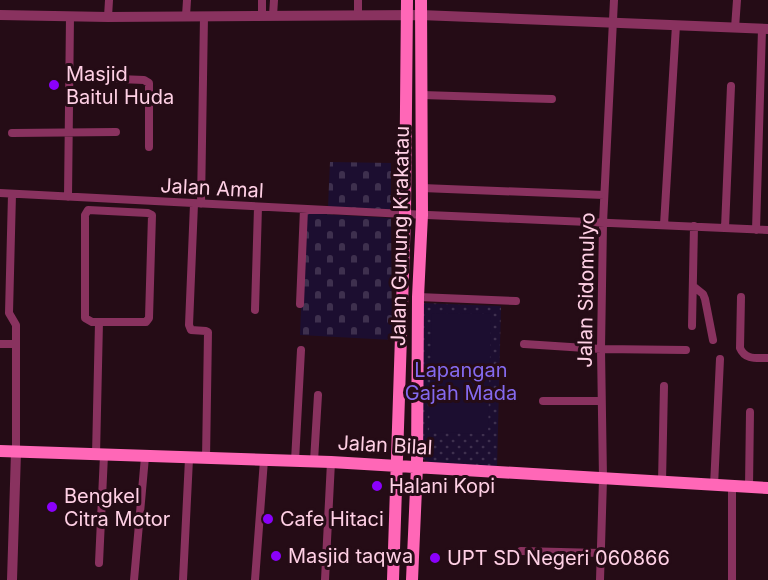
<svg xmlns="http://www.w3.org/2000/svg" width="768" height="580" font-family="Inter,sans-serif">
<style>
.cemetery{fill:url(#cemetery-stones)}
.park{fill:url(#park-dots)}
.pitch{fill:#1c0e30}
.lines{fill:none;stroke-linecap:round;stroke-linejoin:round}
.minor{stroke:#89325f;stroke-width:8}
.tertiary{stroke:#89325f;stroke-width:10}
.secondary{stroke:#ff67b7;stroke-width:12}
.poi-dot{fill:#8b00fb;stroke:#250c16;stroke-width:2}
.labels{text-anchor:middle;stroke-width:6;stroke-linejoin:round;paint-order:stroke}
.poi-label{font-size:20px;fill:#ffd0e5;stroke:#250c16;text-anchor:start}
.street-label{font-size:20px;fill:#ffd0e5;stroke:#250c16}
.park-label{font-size:20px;fill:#856aef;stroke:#250c16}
</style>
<defs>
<pattern id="cemetery-stones" width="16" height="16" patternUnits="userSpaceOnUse" patternTransform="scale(1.5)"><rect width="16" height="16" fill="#1c0e30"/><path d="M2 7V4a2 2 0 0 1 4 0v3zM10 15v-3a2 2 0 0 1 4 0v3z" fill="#3e304e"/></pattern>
<pattern id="park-dots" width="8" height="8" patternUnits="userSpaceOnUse" patternTransform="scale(1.5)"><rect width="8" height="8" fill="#1c0e30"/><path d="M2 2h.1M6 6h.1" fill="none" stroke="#3e304e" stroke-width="1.8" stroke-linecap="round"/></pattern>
</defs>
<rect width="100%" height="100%" fill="#250c16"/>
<path class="cemetery" d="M330 162 391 163V211L328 207Z
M305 213 391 218 392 340 300 335Z"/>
<path class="park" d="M423 303 501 306 497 468 433 464 423 459 421 450Z"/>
<path class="pitch" d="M432 313 491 314 488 434 429 432Z"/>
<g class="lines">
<path class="minor" d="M358 0V15
M186 16 187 0
M262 16V0
M273 16 274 0
M108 17 109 0
M735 28 737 0
M69 77 144 80 149 83V147
M422 95 552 99
M12 133 116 132
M422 188 604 195
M0 193 405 214 768 230
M12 194 9 313 16 325V452
M68 197 70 16
M194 204 189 325 191 330 206 331 208 332 206 459
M201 204 204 16
M88 210 148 213 152 215 149 318 146 322H92L85 318V215Z
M664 225 676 25
M725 228 731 86
M756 230 762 29
M693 286 703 294 705 299 713 340
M418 297 516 301
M741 297 740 348C745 360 756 358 768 358
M300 304 304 209
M255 310 258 207
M692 326 694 226
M0 344H15
M524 344 601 349 686 350
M543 401H601
M96 455 99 322
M295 461 301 350
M314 461 318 395
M662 482 664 386
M714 486 720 359
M749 487 750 412
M521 551 600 553
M99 563 104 455
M134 580 145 457
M183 580 189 459
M255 580 264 460
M325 580 331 462
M600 580 603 479 601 349 603 223 614 0
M732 580V486"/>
<path class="tertiary" d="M0 15 108 17 420 15 768 29
M12 580 16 452"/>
<path class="secondary" d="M0 451 331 462 768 488
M393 580 405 214 407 0
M412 580 417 466 418 297 422 215 421 0"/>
</g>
<g class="poi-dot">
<circle cx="54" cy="85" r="6"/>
<circle cx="377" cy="486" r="6"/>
<circle cx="52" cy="507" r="6"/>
<circle cx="268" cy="519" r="6"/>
<circle cx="276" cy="556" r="6"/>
<circle cx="435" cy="558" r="6"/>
</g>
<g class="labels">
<g class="poi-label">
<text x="66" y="81">Masjid<tspan x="66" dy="23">Baitul Huda</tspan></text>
<text x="389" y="493">Halani Kopi</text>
<text x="64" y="503">Bengkel<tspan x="64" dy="23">Citra Motor</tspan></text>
<text x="280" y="526">Cafe Hitaci</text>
<text x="288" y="563">Masjid taqwa</text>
<text x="447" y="565">UPT SD Negeri 060866</text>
</g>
<g class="street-label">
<text transform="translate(212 188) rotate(3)" y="7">Jalan Amal</text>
<text transform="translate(400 236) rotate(-89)" y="7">Jalan Gunung Krakatau</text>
<text transform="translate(586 290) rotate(-89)" y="7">Jalan Sidomulyo</text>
<text transform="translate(385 445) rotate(3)" y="7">Jalan Bilal</text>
</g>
<g class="park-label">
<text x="461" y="377">Lapangan<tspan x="461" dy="23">Gajah Mada</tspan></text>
</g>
</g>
</svg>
